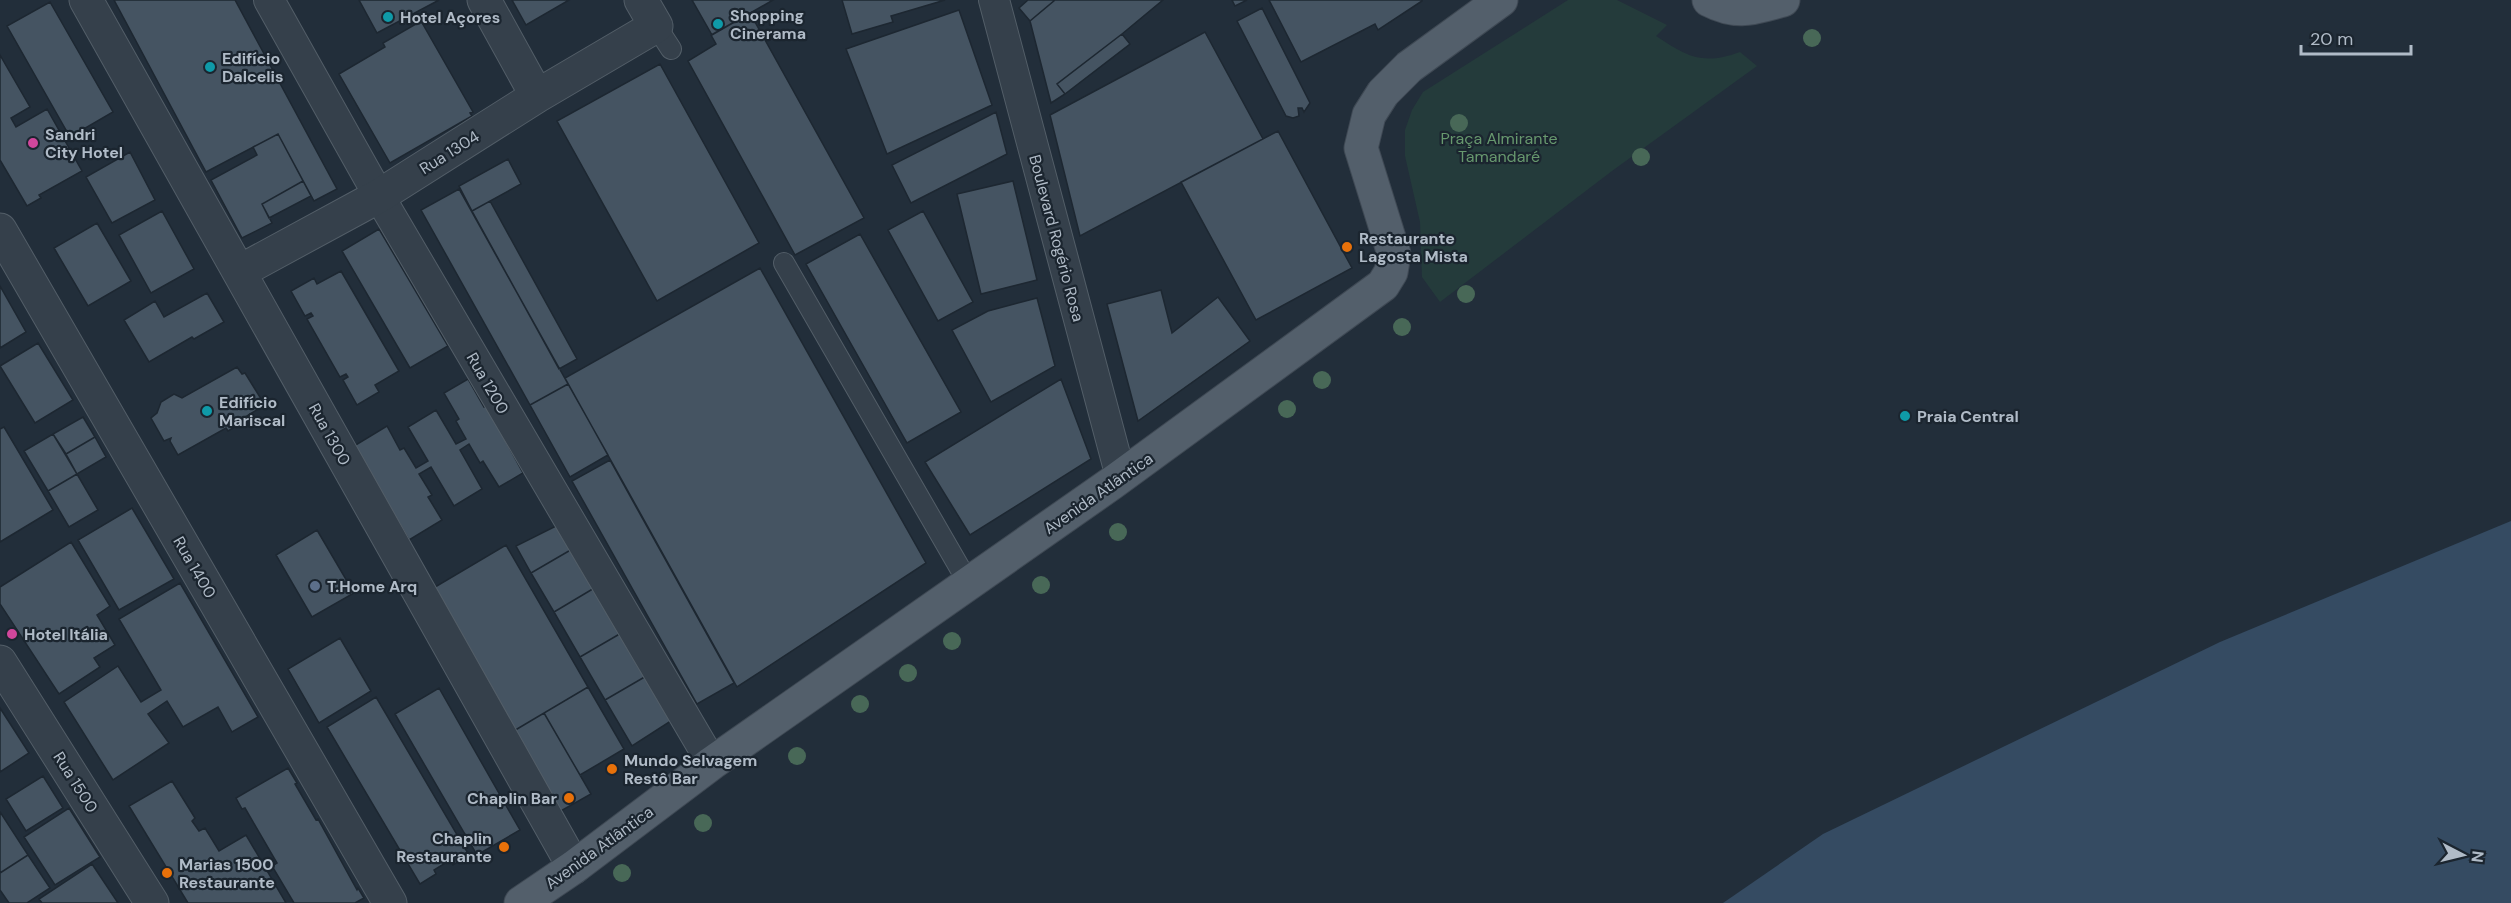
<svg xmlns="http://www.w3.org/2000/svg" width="2511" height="903" font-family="'DM Sans',sans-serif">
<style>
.green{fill:#243b3b}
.water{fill:#354b62}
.building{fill:#455462;stroke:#1d2731;stroke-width:1.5}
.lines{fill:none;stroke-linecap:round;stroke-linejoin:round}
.service-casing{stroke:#535e68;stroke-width:22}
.pedestrian-casing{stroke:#535e68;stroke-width:32}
.minor-casing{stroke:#535e68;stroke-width:35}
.tertiary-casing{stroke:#535e68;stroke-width:35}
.primary-casing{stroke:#3f4954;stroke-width:35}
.service{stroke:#35404b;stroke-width:20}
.pedestrian{stroke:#35404b;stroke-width:30}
.minor{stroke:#35404b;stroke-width:33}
.tertiary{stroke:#35404b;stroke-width:33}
.primary{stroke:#535f6b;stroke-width:33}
.tree{fill:#486857}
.culture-dot{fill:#0f9aa8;stroke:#1b252f;stroke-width:2}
.hotel-dot{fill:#d1479c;stroke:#1b252f;stroke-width:2}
.food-dot{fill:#e8710a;stroke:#1b252f;stroke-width:2}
.service-dot{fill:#5c6f8a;stroke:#1b252f;stroke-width:2}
.labels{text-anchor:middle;stroke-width:4.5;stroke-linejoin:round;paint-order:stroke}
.poi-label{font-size:16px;font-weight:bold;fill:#b0bbc7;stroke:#1b252f;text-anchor:start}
.park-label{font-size:16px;fill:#67986e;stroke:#1b252f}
.street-label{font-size:16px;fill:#b0bbc7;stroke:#1b252f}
</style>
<rect width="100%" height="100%" fill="#222e3a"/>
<path class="green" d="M1568 0H1617L1667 25 1656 36C1686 56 1702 66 1740 52L1757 66 1612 171 1440 302 1422 277 1420 222 1405 156V130L1412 110 1423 92Z"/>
<path class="water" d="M2511 521V903H1723L1823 834 2220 642Z"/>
<path class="building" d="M114 0H235L337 189 314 201 278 134 206 172Z
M359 0H439L377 33Z
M512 0H569L526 25Z
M692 0H773L712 35Z
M842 0H945L891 16 893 22 852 34Z
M1028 0H1055L1030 21 1019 8Z
M1055 0H1163L1122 34 1057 84 1065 94 1051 103 1030 21Z
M1232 0H1247L1235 6Z
M1269 0H1422V1L1378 30 1375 24 1301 62Z
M50 2 113 112 70 137 7 26Z
M1262 8 1310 103 1304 112 1302 108H1298L1299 116 1293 118 1286 116 1237 21Z
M959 10 992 105 887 154 846 49Z
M750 13 864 218 795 255 688 61 716 44 711 35Z
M421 21 473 112 470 113 472 116 390 163 339 74 385 47 383 43Z
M1205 32 1263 139 1080 236 1050 115Z
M1122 34 1130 44 1065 94 1057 84Z
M0 55 30 107 11 118 16 127 47 109 82 171 39 195 41 198 27 206 0 160Z
M660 64 759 243 657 301 557 121Z
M996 112 1007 154 911 203 892 165Z
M1278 131 1352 268 1256 320 1181 182Z
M278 134 303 181 262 204 272 223 242 238 211 180 257 155 253 147Z
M130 152 155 200 112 223 86 177Z
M508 159 521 184 472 211 459 186Z
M303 181 311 196 269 218 262 204Z
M1013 181 1037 280 981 294 957 194Z
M459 189 568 384 530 405 421 210Z
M490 201 577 359 559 369 472 211Z
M162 211 194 269 151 293 119 235Z
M923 211 973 302 938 321 888 230Z
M97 223 131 281 88 306 54 248Z
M379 229 448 346 410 368 342 251Z
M860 234 961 412 907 443 806 264Z
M760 268 926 563 737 687 565 378Z
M341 271 399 371 375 385 379 392 357 405 343 380 348 377 346 374 340 377 307 319 313 316 311 313 305 316 291 291 314 278 317 284Z
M0 286 26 332 0 348Z
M1161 290 1172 333 1218 297 1250 341 1138 421 1107 304Z
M207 293 224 322 194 339 192 337 149 362 124 320 155 301 164 317Z
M1037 298 1055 366 991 402 952 330 988 311Z
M38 343 73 400 35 423 0 366Z
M237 367 242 374 245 373 263 402 258 405 260 408 242 419 244 422 228 431 226 428 178 455 170 441 171 438 164 441 151 418 157 413 161 402 174 394 182 398Z
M468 379 484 407 487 406 523 473 499 487 483 461 480 463 469 444 460 450 482 489 454 506 431 467 419 474 432 495 428 497 442 520 409 540 354 446 387 426 400 450 404 448 416 468 428 461 408 427 436 410 456 444 466 439 456 421 459 419 444 393Z
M1061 379 1091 459 970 535 925 462Z
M568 384 608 455 570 477 530 405Z
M83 417 95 437 66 454 53 434Z
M4 427 53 510 0 542V429Z
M53 434 77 474 48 491 24 451Z
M95 437 106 457 77 474 66 454Z
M610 460 734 683 697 704 572 481Z
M77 474 98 510 69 527 48 491Z
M132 508 174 579 119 610 78 540Z
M560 524 574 548 531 573 516 546Z
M317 530 354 593 312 617 276 555Z
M71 542 110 606 97 615 115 645 94 658 100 667 59 694 0 604V587Z
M506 545 588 687 512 732 430 590Z
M574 548 596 587 554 612 531 573Z
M180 583 258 717 232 732 218 707 183 727 167 701 148 714 169 743 113 780 64 702 118 666 141 702 161 690 119 619Z
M596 587 623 632 580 657 554 612Z
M623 632 648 675 605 700 580 657Z
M340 638 371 691 319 723 288 669Z
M648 675 674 719 632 746 605 700Z
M588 687 624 749 580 775 544 713Z
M439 688 520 830 477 855 395 714Z
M376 697 469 855 453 865 450 860 434 870 436 874 420 884 327 727Z
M0 708 29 753 0 772Z
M544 713 591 794 559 812 512 732Z
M288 768 297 783 295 784 316 820 318 819 357 890 358 888 364 898 355 903H294L272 866 277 863 245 808 242 809 236 798Z
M43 776 63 808 26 831 6 799Z
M172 781 195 818 192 821 199 831 205 828 219 851 246 835 286 903H188L129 806Z
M69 808 100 857 55 885 24 837Z
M0 812 28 855 0 873Z
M28 855 50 888 27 903H9L0 890V873Z
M92 864 118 903H42L39 899Z"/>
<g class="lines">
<g class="service-casing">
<path id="service" d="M656 26 671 49
M784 263 969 584"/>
</g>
<g class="pedestrian-casing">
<path id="pedestrian" d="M269 0 379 196 712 763
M994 0 1121 477"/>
</g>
<g class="minor-casing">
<path id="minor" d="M86 0 574 867
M484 0 537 96
M0 230 390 903
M239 272 379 196 537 96 656 26 641 0"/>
</g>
<g class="tertiary-casing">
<path id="tertiary" d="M0 662 152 903"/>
</g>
<g class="primary-casing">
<path id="primary" d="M1709 0C1738 15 1753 8 1783 0
M521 903 574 867 712 763 1112 483 1383 285 1391 272 1394 254 1361 148 1369 115 1383 93 1409 67 1501 0"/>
</g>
<use href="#service" class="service"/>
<use href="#pedestrian" class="pedestrian"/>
<use href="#minor" class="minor"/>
<use href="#tertiary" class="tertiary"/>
<use href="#primary" class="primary"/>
</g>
<g class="tree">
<circle cx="1812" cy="38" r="9"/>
<circle cx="1459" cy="123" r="9"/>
<circle cx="1641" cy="157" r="9"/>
<circle cx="1466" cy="294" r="9"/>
<circle cx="1402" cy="327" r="9"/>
<circle cx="1322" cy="380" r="9"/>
<circle cx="1287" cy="409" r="9"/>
<circle cx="1118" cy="532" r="9"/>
<circle cx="1041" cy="585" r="9"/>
<circle cx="952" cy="641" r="9"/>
<circle cx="908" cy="673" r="9"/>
<circle cx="860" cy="704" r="9"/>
<circle cx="797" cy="756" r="9"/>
<circle cx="703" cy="823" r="9"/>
<circle cx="622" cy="873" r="9"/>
</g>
<g class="culture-dot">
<circle cx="388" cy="17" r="6"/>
<circle cx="718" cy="24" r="6"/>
<circle cx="210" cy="67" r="6"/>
<circle cx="207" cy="411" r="6"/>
<circle cx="1905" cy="416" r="6"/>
</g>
<g class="hotel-dot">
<circle cx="33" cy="143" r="6"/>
<circle cx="12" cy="634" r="6"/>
</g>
<g class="food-dot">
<circle cx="1347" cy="247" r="6"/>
<circle cx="612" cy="769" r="6"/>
<circle cx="569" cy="798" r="6"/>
<circle cx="504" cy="847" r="6"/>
<circle cx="167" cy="873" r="6"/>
</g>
<circle class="service-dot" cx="315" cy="586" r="6"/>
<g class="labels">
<g class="poi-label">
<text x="730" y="21">Shopping<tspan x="730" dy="18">Cinerama</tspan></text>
<text x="400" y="23">Hotel Açores</text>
<text x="222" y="64">Edifício<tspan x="222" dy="18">Dalcelis</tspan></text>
<text x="45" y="140">Sandri<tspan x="45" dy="18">City Hotel</tspan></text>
<text x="1359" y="244">Restaurante<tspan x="1359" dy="18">Lagosta Mista</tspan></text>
<text x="219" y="408">Edifício<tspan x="219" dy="18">Mariscal</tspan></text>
<text x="1917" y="422">Praia Central</text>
<text x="327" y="592">T.Home Arq</text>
<text x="24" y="640">Hotel Itália</text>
<text x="624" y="766">Mundo Selvagem<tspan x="624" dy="18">Restô Bar</tspan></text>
<text x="557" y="804" text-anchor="end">Chaplin Bar</text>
<text x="492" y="844" text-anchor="end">Chaplin<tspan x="492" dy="18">Restaurante</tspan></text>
<text x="179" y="870">Marias 1500<tspan x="179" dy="18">Restaurante</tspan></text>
</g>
<g class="park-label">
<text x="1499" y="144">Praça Almirante<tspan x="1499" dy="18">Tamandaré</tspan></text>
</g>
<g class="street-label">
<text transform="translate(449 152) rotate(-32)" y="6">Rua 1304</text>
<text transform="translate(1057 238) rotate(75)" y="6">Boulevard Rogério Rosa</text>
<text transform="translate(488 383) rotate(60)" y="6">Rua 1200</text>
<text transform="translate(330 434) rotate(61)" y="6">Rua 1300</text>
<text transform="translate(1098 493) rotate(-35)" y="6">Avenida Atlântica</text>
<text transform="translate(195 567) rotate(60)" y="6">Rua 1400</text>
<text transform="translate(76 782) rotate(58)" y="6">Rua 1500</text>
<text transform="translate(599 847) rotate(-36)" y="6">Avenida Atlântica</text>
</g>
</g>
<g transform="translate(2463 855) rotate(97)" stroke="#1b252f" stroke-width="4.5" paint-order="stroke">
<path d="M0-4.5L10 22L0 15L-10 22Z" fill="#b0bbc7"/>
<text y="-9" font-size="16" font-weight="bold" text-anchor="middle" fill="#b0bbc7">N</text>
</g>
<path d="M2301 45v9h110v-9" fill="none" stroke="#b0bbc7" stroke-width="3"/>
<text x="2310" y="45" font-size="18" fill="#b0bbc7" stroke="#1b252f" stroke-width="4.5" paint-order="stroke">20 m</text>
</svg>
